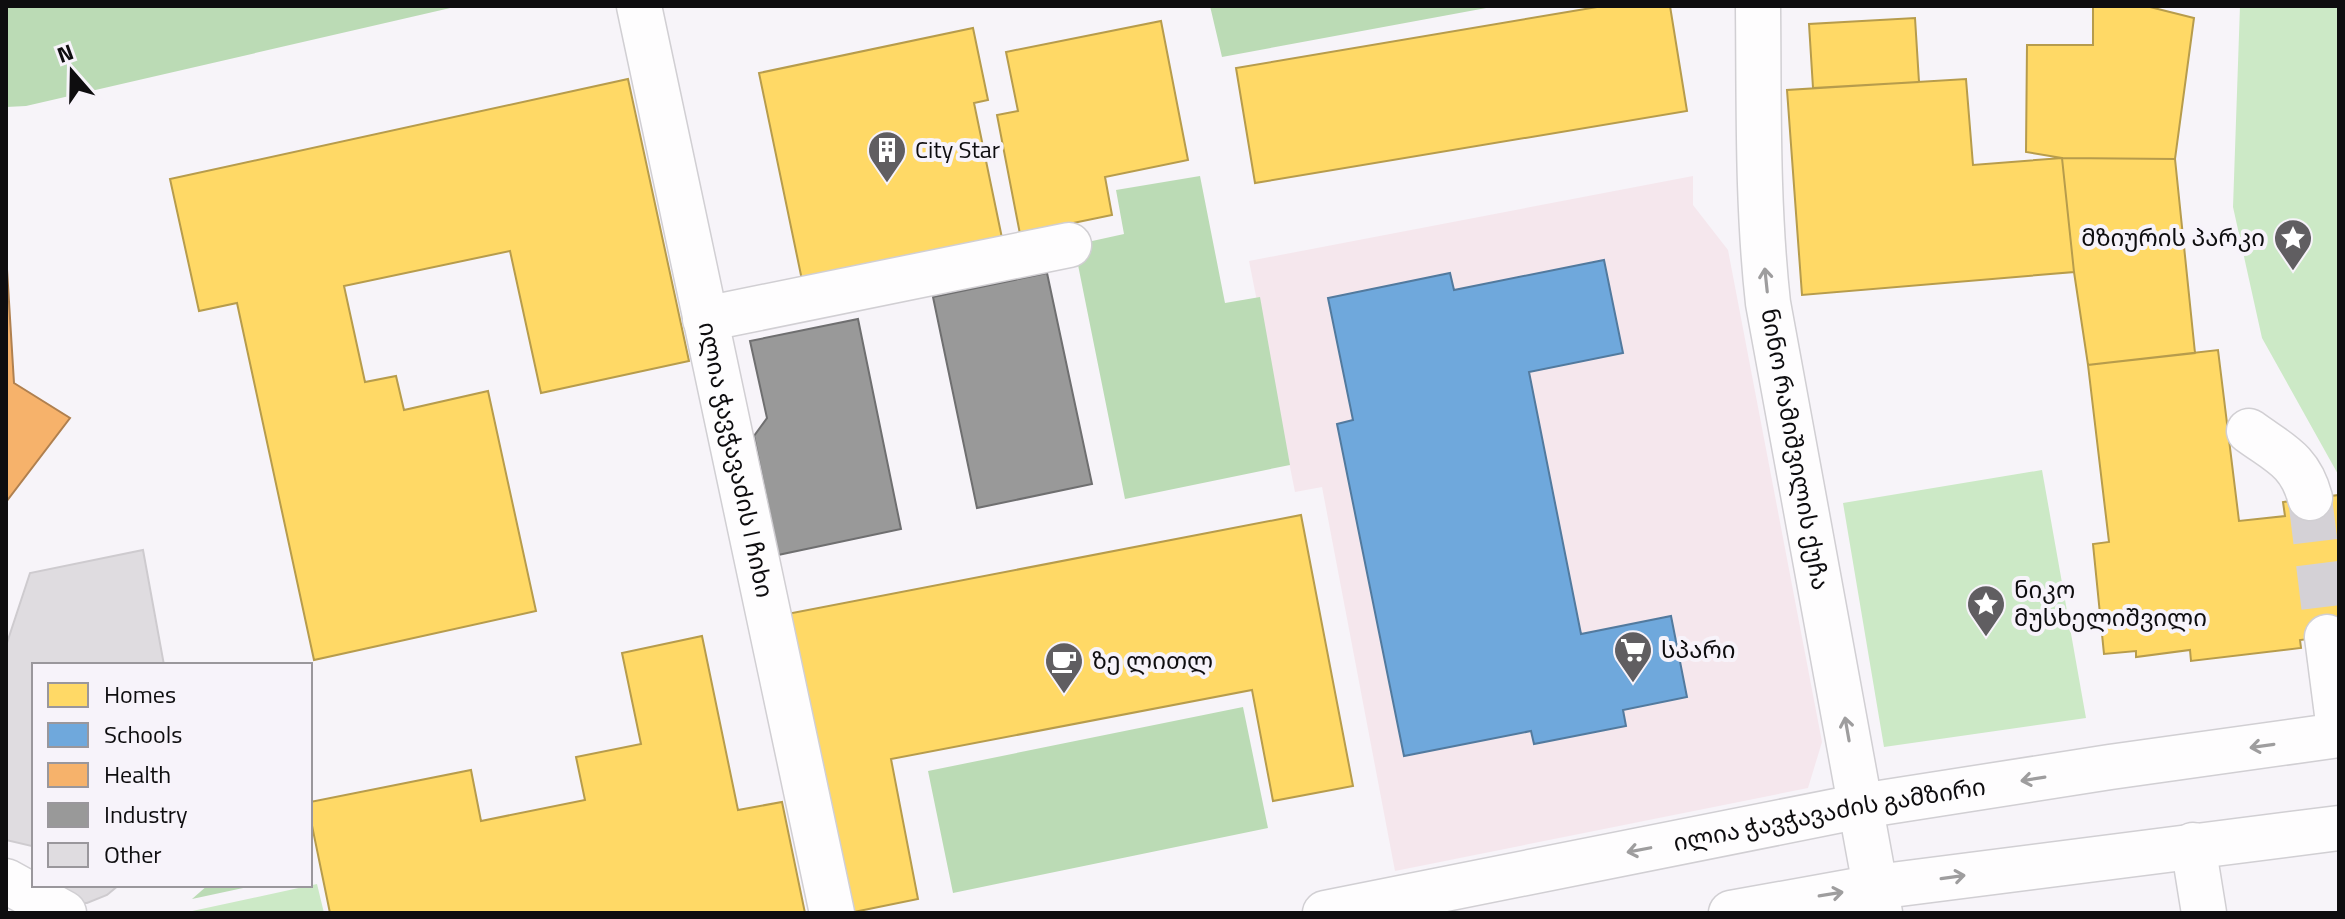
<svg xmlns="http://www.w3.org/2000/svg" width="2345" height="919" font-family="'Titillium Web','Noto Sans Georgian',sans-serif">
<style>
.education{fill:#f5e7ed}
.green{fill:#cce9c6}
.forest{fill:#bbdbb5}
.homes{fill:#ffd966;stroke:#b79c4c;stroke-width:2}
.schools{fill:#6fa8dc;stroke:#527a9e;stroke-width:2}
.health{fill:#f6b26b;stroke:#b0804f;stroke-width:2}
.industry{fill:#999;stroke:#6f6f70;stroke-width:2}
.building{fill:#dfdce0;stroke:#cecbcf;stroke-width:2}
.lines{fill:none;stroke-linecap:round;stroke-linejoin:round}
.minor-tunnel{stroke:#d4d1d6;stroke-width:44;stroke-dasharray:44 22;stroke-linecap:butt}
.minor-casing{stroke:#d1cfd3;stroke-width:47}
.major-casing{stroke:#d1cfd3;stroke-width:47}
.minor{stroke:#fefdfe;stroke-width:44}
.major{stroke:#fefdfe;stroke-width:44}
.oneway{stroke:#9e9d9e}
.labels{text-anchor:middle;stroke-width:8;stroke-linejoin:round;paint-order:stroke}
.poi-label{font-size:24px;fill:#0e0d0f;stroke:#f7f3fa;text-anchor:start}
.street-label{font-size:24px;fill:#0e0d0f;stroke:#f7f3fa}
</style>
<rect width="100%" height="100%" fill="#f7f4f9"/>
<path class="education" d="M1693 176V205L1728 250 1822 742 1808 788 1395 871 1322 487 1295 492 1249 261Z"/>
<path class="green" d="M2240 6H2339V476L2262 338 2233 207Z
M2042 470 2086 718 1884 747 1843 503Z
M317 884 324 913H183Z"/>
<path class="forest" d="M6 6H459L26 106 6 107Z
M1210 6H1497L1222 57Z
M1200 176 1225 303 1260 297 1290 465 1125 499 1074 245 1124 234 1116 190Z
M1243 707 1268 828 953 893 928 771Z
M208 885H257L192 899Z"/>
<path class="homes" d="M1603 6H1670L1687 111 1255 183 1236 68Z
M2093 6H2146L2194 18 2175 159 2062 158 2026 152 2027 45H2093Z
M1915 18 1919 82 1813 88 1809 24Z
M1161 21 1188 160 1105 177 1112 215 1020 234 997 115 1018 111 1006 52Z
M973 28 988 100 974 103 1002 238 802 280 759 73Z
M628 79 689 361 541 393 510 251 344 286 365 382 396 376 404 410 488 391 536 611 314 660 237 303 199 311 170 179Z
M1966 79 1973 165 2062 158 2074 272 1802 295 1787 90Z
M2062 158 2175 159 2195 353 2088 365 2074 272Z
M2218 350 2239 521 2285 516 2283 502 2339 495V635L2300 640 2301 648 2191 661 2190 650 2136 657V651L2104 654 2093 544 2109 542 2088 365Z
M1301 515 1353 786 1273 801 1252 690 891 759 918 899 849 913 787 614Z
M702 636 738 810 782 802 805 913H330L310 816V802L471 770 481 821 585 800 576 757 641 744 622 653Z"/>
<path class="schools" d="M1604 260 1623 353 1529 372 1581 634 1671 616 1687 697 1623 710 1626 726 1534 744 1531 731 1404 756 1337 424 1353 420 1328 298 1450 273 1454 290Z"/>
<path class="health" d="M6 253 14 383 70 418 6 502Z"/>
<path class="industry" d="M1047 273 1092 484 977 508 933 297Z
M858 319 901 529 778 555 754 436 767 418 750 341Z"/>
<path class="building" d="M143 550 164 665H34V856L32 846 6 840V646L30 573Z
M43 885H119L107 895 87 903H66Z"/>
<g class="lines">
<path class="minor-tunnel" d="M2310 498 2327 637"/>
<g class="minor-casing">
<g id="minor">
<path id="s1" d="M639 6 832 913"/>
<path id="s2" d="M1758 6C1759 105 1757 204 1768 303L1880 913"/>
<path d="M705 319 1069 245"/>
<path d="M2249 431C2279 453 2300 460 2310 498"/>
<path d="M2327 637 2339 730"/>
<path d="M2193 845 2204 913"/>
<path d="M6 881 64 913"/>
</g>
</g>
<g class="major-casing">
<g id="major">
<path id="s3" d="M1325 913 1861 806 2110 767 2339 735"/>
<path d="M1731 913 1876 887 2339 828"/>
</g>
</g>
<use href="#minor" class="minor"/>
<use href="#major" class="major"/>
</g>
<defs><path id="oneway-shaft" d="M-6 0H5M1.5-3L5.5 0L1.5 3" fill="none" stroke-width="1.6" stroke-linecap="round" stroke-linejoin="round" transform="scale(2)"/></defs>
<g class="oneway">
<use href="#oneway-shaft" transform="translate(1766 280) rotate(-96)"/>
<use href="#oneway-shaft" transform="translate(1847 729) rotate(-100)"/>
<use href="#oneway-shaft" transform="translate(2262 746) rotate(172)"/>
<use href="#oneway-shaft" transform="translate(2033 779) rotate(171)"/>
<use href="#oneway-shaft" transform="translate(1639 850) rotate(169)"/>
<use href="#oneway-shaft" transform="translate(1953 877) rotate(-8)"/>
<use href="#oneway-shaft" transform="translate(1831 894) rotate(-9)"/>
</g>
<defs>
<g id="building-pin" transform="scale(2)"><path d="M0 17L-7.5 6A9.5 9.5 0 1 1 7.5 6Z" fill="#605e61" stroke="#f7f3fa"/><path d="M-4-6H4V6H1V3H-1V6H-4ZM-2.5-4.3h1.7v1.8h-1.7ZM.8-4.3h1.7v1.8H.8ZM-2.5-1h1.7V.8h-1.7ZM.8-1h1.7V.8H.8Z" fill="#fff"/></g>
<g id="sight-pin" transform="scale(2)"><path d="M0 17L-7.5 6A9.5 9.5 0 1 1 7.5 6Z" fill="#605e61" stroke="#f7f3fa"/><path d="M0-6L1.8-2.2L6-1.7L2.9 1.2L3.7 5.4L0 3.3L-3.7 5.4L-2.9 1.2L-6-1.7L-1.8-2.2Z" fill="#fff"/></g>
<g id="supermarket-pin" transform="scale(2)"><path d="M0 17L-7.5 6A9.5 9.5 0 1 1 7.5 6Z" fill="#605e61" stroke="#f7f3fa"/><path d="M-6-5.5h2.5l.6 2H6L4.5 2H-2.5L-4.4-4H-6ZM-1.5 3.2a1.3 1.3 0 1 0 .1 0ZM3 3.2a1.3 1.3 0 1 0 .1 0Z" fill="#fff"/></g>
<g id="cafe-pin" transform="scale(2)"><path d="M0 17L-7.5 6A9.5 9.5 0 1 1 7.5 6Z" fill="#605e61" stroke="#f7f3fa"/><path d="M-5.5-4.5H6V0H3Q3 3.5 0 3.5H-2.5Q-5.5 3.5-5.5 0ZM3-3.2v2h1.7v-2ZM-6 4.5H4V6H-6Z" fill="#fff"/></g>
</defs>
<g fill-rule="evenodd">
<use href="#building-pin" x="887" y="150"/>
<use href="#sight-pin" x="2293" y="238"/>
<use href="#sight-pin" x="1986" y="604"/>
<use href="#supermarket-pin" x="1633" y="650"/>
<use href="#cafe-pin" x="1064" y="661"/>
</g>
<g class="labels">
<g class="poi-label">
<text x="915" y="158">City Star</text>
<text x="2265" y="246" text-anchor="end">მზიურის პარკი</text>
<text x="2014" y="598">ნიკო<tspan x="2014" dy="28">მუსხელიშვილი</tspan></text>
<text x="1661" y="658">სპარი</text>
<text x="1092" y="669">ზე ლითლ</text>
</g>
<g class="street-label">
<text dy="8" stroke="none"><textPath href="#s2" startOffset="446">ნინო რამიშვილის ქუჩა</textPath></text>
<text dy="8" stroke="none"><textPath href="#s1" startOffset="464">ილია ჭავჭავაძის I ჩიხი</textPath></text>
<text dy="8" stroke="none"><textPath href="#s3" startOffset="514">ილია ჭავჭავაძის გამზირი</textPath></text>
</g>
</g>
<rect width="2345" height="919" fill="none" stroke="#0e0d0f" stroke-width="16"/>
<rect x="32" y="663" width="280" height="224" fill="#f7f3fa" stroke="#9a979c" stroke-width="2"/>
<rect x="48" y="683" width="40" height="24" fill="#ffd966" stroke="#9a979c" stroke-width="2"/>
<text x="104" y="703" font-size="24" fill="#0e0d0f">Homes</text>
<rect x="48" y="723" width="40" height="24" fill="#6fa8dc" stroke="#9a979c" stroke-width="2"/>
<text x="104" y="743" font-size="24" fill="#0e0d0f">Schools</text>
<rect x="48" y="763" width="40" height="24" fill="#f6b26b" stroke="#9a979c" stroke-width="2"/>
<text x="104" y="783" font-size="24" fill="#0e0d0f">Health</text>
<rect x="48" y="803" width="40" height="24" fill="#999999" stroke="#9a979c" stroke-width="2"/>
<text x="104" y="823" font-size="24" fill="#0e0d0f">Industry</text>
<rect x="48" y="843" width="40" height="24" fill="#dfdce0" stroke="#9a979c" stroke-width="2"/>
<text x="104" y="863" font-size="24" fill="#0e0d0f">Other</text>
<g transform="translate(72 72) rotate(340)" stroke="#f7f3fa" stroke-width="6" paint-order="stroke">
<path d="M0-6L14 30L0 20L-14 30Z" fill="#0e0d0f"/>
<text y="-12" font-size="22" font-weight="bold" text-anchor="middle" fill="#0e0d0f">N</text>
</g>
</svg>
